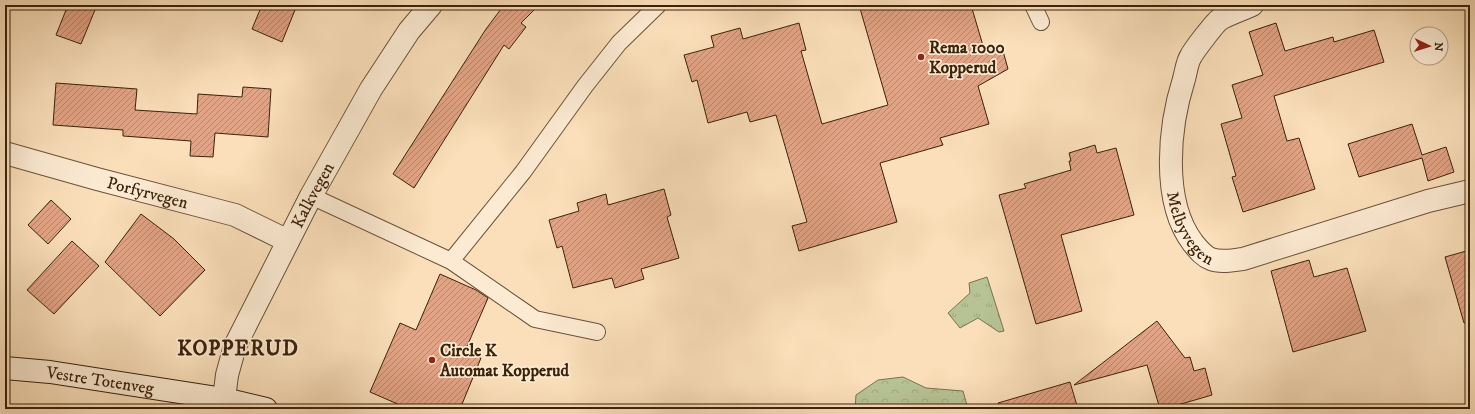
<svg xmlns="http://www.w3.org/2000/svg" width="1475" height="414" font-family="'IM FELL DW Pica',serif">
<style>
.forest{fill:url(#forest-crowns);stroke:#797250}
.park{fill:url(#park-tufts);stroke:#797250}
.building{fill:url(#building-hatch);stroke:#3b220b}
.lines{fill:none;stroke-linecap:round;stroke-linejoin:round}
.service-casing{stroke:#6b5137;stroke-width:18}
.minor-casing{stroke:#6b5137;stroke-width:24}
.secondary-casing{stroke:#3b220b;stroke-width:24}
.service{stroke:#fcead2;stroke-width:16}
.minor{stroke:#fcead2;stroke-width:22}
.secondary{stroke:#fcead2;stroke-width:22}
.poi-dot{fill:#8f2418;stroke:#fcead2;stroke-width:1.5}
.labels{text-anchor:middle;stroke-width:3.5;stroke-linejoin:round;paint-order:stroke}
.poi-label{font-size:17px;font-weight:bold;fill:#3b220b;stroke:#fcead2;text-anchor:start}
.street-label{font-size:17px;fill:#3b220b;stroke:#fcead2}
.district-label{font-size:21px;font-weight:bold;letter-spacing:1px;fill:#3b220b;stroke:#fcead2}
</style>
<defs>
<pattern id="forest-crowns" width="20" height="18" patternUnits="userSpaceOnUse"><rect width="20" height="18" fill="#b7c395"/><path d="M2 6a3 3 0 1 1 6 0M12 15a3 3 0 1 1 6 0" fill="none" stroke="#9ea77f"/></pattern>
<pattern id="park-tufts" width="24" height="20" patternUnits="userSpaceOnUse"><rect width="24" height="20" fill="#b7c395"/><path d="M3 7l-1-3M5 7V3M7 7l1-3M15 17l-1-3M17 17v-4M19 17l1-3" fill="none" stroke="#9ea77f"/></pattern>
<pattern id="building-hatch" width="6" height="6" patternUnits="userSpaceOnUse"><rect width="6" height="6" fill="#e2a486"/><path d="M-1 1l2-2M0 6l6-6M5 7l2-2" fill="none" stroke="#b8856c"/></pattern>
</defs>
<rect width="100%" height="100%" fill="#fadfba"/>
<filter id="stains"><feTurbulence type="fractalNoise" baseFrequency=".005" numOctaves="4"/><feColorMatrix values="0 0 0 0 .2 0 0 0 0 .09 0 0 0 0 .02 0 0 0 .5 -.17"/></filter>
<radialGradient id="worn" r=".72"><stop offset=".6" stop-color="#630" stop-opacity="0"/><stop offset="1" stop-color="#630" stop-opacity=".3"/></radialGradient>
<path class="forest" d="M903 377 926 388 963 391 968 409H855L856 395 878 380Z"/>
<path class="park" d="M987 277 1004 331 999 332 978 318 960 328 948 313 970 293 969 283Z"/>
<path class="building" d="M68 5H97L81 44 56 35Z
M262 5H297L282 42 252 29Z
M504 5H539L521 23 526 27 509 49 504 45 414 188 393 174 486 29Z
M859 5H971L984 49 1001 44 1008 69 978 86 989 124 940 138 943 145 880 163 897 222 799 251 792 226 807 222 776 115 750 122 747 112 708 123 697 80 692 82 684 55 714 47 711 36 740 28 743 39 799 23 806 50 801 51 822 124 888 105Z
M1276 23 1285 51 1333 37 1334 42 1374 30 1384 62 1274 96 1287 141 1299 138 1315 189 1243 212 1232 177 1236 176 1221 124 1242 118 1232 85 1263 75 1249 32Z
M56 83 137 89 135 110 197 114 198 94 242 97 243 87 271 89 268 137 215 133 213 157 190 156 191 141 123 136V130L53 125Z
M1412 124 1422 155 1446 147 1454 172 1428 181 1422 158 1359 177 1348 144Z
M1095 145 1097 153 1116 148 1134 215 1061 235 1082 311 1036 324 999 195 1026 188 1024 184 1071 170 1069 161H1071L1069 153Z
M664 189 671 215 667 217 679 258 641 269 644 279 615 288 612 278 573 288 562 246 557 248 549 220 579 211 577 203 606 194 608 205Z
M51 200 71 219 48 244 28 225Z
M141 214 174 239 205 270 160 316 105 262Z
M72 241 99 266 54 314 27 290Z
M1470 250V322L1464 323 1445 257Z
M1309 260 1314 277 1347 268 1366 331 1293 352 1271 271Z
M440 274 476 290 488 298 465 351 481 358 460 409H409L370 392 400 323 416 330Z
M1157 321 1185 358 1190 357 1194 371 1205 368 1212 395 1164 409H1160L1147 365 1074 385Z
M1070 382 1078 409H999L998 403Z"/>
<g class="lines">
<g class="service-casing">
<path id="service" d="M1033 5 1041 22
M311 196 451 261 535 319 597 332
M451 261 523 172 585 86 619 43 658 5"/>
</g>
<g class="minor-casing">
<g id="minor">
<path id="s1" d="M1252 5C1244 9 1226 15 1219 20 1215 23 1194 50 1191 56 1187 62 1186 72 1184 79 1169 126 1161 201 1193 243 1198 249 1203 256 1211 259 1221 263 1233 260 1243 259L1428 201 1470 191"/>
<path id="s2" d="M5 153 97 179 235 215 288 241"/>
<path id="s3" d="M224 399 227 375 235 346 311 196 371 89 409 31 431 5"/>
</g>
</g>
<g class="secondary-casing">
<g id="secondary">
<path id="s4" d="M5 368 50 372 224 399 266 409"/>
</g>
</g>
<use href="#service" class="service"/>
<use href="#minor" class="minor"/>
<use href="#secondary" class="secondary"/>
</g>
<g class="poi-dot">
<circle cx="921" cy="57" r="4"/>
<circle cx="432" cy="360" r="4"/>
</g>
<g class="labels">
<g class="poi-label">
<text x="929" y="53">Rema 1000<tspan x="929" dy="20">Kopperud</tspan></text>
<text x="440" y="356">Circle K<tspan x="440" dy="20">Automat Kopperud</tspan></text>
</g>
<g class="street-label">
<text dy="6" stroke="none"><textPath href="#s2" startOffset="148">Porfyrvegen</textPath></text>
<text dy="6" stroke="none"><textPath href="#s3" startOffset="224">Kalkvegen</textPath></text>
<text dy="6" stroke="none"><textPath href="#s1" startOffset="261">Melbyvegen</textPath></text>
<text dy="6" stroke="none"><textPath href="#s4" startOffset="96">Vestre Totenveg</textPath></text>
</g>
<g class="district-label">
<text x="238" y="355">KOPPERUD</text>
</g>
</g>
<rect width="1475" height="414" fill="none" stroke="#fadfba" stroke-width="20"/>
<rect x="6" y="6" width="1463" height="402" fill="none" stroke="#3b220b" stroke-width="2"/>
<rect x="10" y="10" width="1455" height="394" fill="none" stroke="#3b220b"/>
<g transform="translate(1429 46) rotate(94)"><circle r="19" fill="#fcead2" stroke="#af9a82"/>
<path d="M0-3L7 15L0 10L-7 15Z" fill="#8f2418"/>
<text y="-6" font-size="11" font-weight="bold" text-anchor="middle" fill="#3b220b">N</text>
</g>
<rect width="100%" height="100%" filter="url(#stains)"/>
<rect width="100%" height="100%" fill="url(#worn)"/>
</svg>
